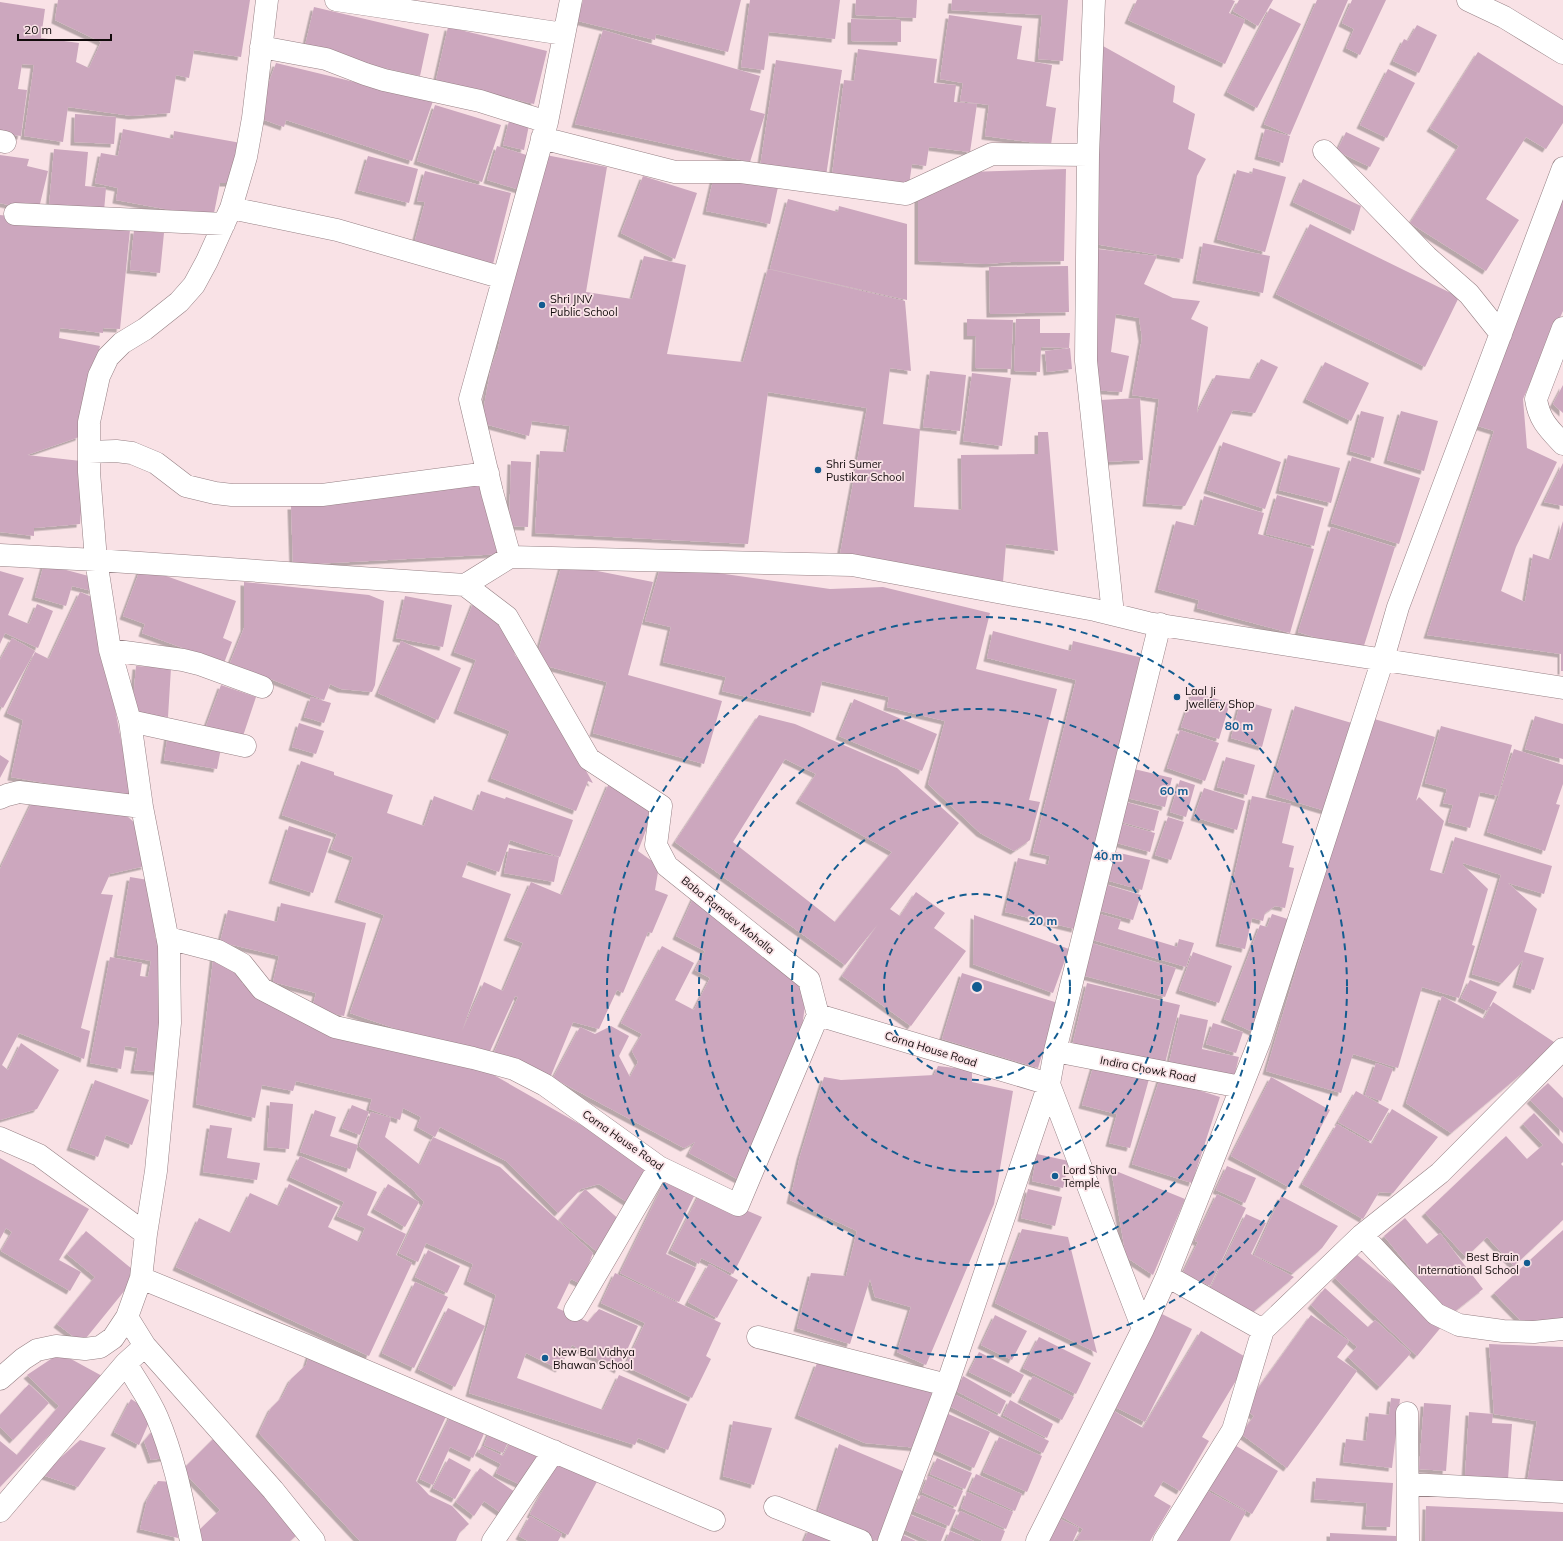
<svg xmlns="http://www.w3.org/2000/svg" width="1563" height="1541" font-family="Mulish,sans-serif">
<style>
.building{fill:#cca7be;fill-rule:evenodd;filter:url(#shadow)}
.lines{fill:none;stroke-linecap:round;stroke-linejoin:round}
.minor-casing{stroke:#968185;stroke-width:23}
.minor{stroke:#fff;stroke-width:22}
.ring{fill:none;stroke:#135c90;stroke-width:2;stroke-dasharray:7 5}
.poi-dot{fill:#135c90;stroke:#f9e2e6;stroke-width:1.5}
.labels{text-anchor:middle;stroke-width:3.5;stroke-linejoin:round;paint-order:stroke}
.poi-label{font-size:11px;fill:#110a0b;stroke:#f9e2e6;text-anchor:start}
.street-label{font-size:11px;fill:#110a0b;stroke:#f9e2e6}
.centre{fill:#135c90;stroke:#f9e2e6;stroke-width:2}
.ring-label{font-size:12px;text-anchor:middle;font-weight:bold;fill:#135c90;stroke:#f9e2e6;stroke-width:3.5;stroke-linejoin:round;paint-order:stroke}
</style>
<defs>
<filter id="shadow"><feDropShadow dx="-3.5" dy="3.5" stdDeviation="0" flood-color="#0004"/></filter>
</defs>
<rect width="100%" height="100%" fill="#f9e2e6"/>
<path class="building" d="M58 0H250L241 57 194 50 189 78 176 75 170 113 132 116 68 107 63 142 24 136 34 65 22 64 18 89 27 90 21 136 0 133V2L45 9 41 38 79 43 76 62 89 68 101 42 55 20Z
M583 0H741L728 52 656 34 655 40 578 21Z
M750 0H840L835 39 769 32 764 70 741 67Z
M856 0H917L916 18 855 15Z
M952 0H1068L1063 61 1038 59 1042 15 951 10Z
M1137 0H1232L1235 1 1229 13 1245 20 1225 64 1128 20Z
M1239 0H1273L1258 26 1233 11Z
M1317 0H1348L1290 135 1264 124Z
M1352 0H1386L1360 55 1346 48 1354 29 1342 23Z
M314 7 429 34 420 76 304 50Z
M1270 8 1301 24 1257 108 1227 92Z
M949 15 1022 26 1017 59 1052 65 1046 106 1056 108 1051 145 985 136 989 105 960 101 963 83 940 79Z
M851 19 901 20V42L851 41Z
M1417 25 1437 35 1419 73 1393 61 1404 39 1408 41Z
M448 27 547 51 534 104 436 80Z
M603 30 760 76 750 110 765 114 750 162 575 124Z
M1103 46 1175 86 1173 102 1195 114 1188 149 1206 159 1197 176 1183 259 1089 243Z
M858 49 937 59 934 83 956 85 954 102 977 104 970 152 929 147 926 166 912 164 909 185 832 175 844 80 854 81Z
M1478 52 1563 106V123L1546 149 1526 137 1486 199 1519 220 1486 271 1410 223 1459 146 1430 128Z
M776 60 842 70 826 176 760 167Z
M276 63 433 101 412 161 286 120 284 127 256 117Z
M1388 69 1415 83 1387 138 1360 125Z
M435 105 501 125 482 182 417 161Z
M75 114 116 117 114 144 74 142Z
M509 121 529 125 524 150 503 145Z
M123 129 173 139 174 131 241 143 233 183H220L213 218 116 200 118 188 95 183 101 153 118 156Z
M1265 129 1290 136 1283 163 1258 156Z
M1346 132 1380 148 1370 167 1337 151Z
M497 146 530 156 520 190 487 180Z
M54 149 88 152 85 186 106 188 104 211 49 206Z
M0 155 29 159 27 166 48 171 38 212 0 203Z
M546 155 607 167 586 292 632 299 644 256 686 265 667 354 743 362 768 269 905 301 911 371 890 368 883 424 920 429 914 507 962 510 961 455 1038 454V432H1048L1058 551 1006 544 1003 582 840 554 867 408 768 392 748 544 535 533 540 451 566 452 570 426 532 421 529 436 481 423 491 367 498 349 517 248Z
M368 156 418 169 409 203 358 190Z
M1253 168 1286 177 1265 252 1217 239 1237 170 1252 174Z
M1066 169 1064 261 1011 262 986 264 918 261V194L934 195V184L968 172Z
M425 171 511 193 493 264 414 244 425 202 417 201Z
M643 176 697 193 675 259 621 233Z
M714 176 778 187 770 224 706 211Z
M1303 179 1361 206 1354 231 1293 202Z
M1563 198V311L1523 399 1527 448 1557 462 1516 547 1501 591 1525 602 1533 554 1551 560 1563 521V671H1561V654L1427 635 1494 431 1475 425Z
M788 199 838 212 839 206 907 224V300L770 269Z
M0 215 130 230 120 329 103 328V333L60 328 59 338 100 346 79 437 27 455 81 461 82 500 80 524 34 528V536L0 532Z
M1310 224 1459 297 1425 367 1276 294Z
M134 230 164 233 160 273 130 270Z
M1203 243 1270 256 1263 293 1196 280Z
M1089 248 1157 256 1144 284 1173 298 1200 301 1191 319 1208 327 1197 413 1216 375 1251 379 1261 359 1278 367 1255 413 1233 410 1185 506 1146 503 1159 399 1132 395 1142 338 1139 318 1116 314 1111 352 1129 356 1122 392 1092 390Z
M1068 266 1069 312 990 314 989 267Z
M967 319 1013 320 1011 369 975 368 976 336H967Z
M1016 319H1040V333H1070L1069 348 1041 347 1040 372 1014 371Z
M1070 348 1072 369 1047 372 1045 351Z
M1325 362 1369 383 1351 421 1306 399Z
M930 371 966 375 960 431 923 427Z
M972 373 1011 378 1002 446 963 441Z
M1563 385V413L1553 404Z
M1140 398 1143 460 1103 462 1100 400Z
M1361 411 1384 417 1374 458 1350 451Z
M1401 411 1438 421 1424 471 1387 460Z
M1223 442 1281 462 1265 509 1207 490Z
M1288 455 1340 468 1331 503 1279 490Z
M1352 457 1420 478 1399 544 1331 523Z
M511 461 531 462 528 527 509 526Z
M1563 463V506L1544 502Z
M484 483 502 554 293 565 291 506 337 505V495Z
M1277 495 1324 508 1314 546 1266 534Z
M1204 496 1264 513 1258 534 1314 549 1290 633 1197 608 1199 600 1158 589 1176 521 1196 526Z
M1331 527 1395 547 1362 652 1298 632Z
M44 564 96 578 92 591 72 586 66 606 35 597Z
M562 564 653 582 628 675 722 701 704 764 593 733 607 682 535 663Z
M661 565 830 589 883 587 990 613 976 669 1057 689 1029 800 1040 802 1030 840 1014 851 980 833 928 784 945 721 887 707 889 697 822 681 814 713 722 691 726 677 663 662 671 627 645 621Z
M141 567 236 601 223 638 232 642 224 663 142 633 145 624 123 616Z
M0 571 24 578 8 615 29 624 37 604 53 611 38 648 5 633 0 644Z
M244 582 369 595 384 601 375 685 372 692 341 689 330 684 324 700 230 663 244 628Z
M80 592 97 599 101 617 98 649 109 678 122 745 130 754 132 799 11 777 23 720 7 713 35 652 49 659Z
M405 596 452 605 443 647 396 638Z
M474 601 509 629 515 655 550 701 576 753 593 783 588 781 576 811 491 778 510 731 457 710 476 660 454 652Z
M993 631 1071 651 1073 641 1143 658 1075 929 1005 912 1018 858 1048 865 1050 856 1033 852 1076 680 987 658Z
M12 638 35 651 3 708 0 706V660Z
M401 641 461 668 438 720 378 693Z
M136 666 171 668 168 717 132 714Z
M221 685 256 697 241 742 205 729Z
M1193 692 1230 703 1219 739 1181 727Z
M311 697 331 703 324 723 304 717Z
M854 699 937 734 922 771 839 736Z
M1241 700 1272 709 1262 747 1231 738Z
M1295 706 1355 724 1329 812 1269 794Z
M759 715 795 724 897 768 959 823 890 909 900 916 916 892 945 913 934 928 966 951 911 1026 842 976 878 924 845 965 675 842ZM785 759 816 774 799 800 892 852 835 922 733 842Z
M1535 716 1563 724V759L1525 749Z
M1371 718 1435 737 1416 801 1419 797 1444 821 1430 870 1444 874 1455 837 1552 866 1544 894 1508 883 1537 909 1524 952 1544 958 1534 990 1516 984 1523 960 1502 983 1472 974 1501 875 1463 863V865L1488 889 1472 945 1475 946 1459 998 1422 987 1398 1068 1353 1054 1341 1093 1266 1071Z
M299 723 324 731 316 754 292 747Z
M1441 726 1512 745 1498 796 1480 792 1470 828 1448 822 1453 805 1443 803 1447 789 1425 783Z
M1180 730 1219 743 1205 781 1167 768Z
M168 734 222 743 217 769 164 760Z
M1514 749 1563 765V784L1556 804 1560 805 1545 851 1487 832Z
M0 755 9 761 0 778Z
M1226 757 1255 765 1247 795 1217 787Z
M301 761 334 772V775L393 795 387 813 424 826 434 796 474 811 481 791 505 799 506 797 573 820 560 857 510 840 499 872 468 861 462 877 511 894 462 1031 484 982 503 991 523 943 507 937 531 882 562 895 609 783 655 807 638 851 659 866 655 890 668 895 652 933 648 932 623 993 617 990 599 1029 573 1022 550 1078 493 1055 518 997 515 996 486 1060 350 1013 384 915 338 899 353 857 331 849 337 834 282 815Z
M1134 769 1172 778 1165 807 1127 798Z
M1180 780 1195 785 1186 817 1170 812Z
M1204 788 1245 801 1237 830 1194 817Z
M35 796 117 807 136 824 145 866 110 874 101 894 113 895 81 1028 90 1031 84 1059 19 1033 2 1065 8 1070 21 1043 59 1070 37 1109 0 1120V869Z
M1252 796 1291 804 1282 843 1294 846 1289 867 1294 868 1285 908 1275 906 1265 913 1263 921 1252 918 1245 949 1219 943Z
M1126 802 1159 811 1154 831 1121 822Z
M1168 817 1184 822 1171 860 1155 855Z
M1122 824 1155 833 1150 852 1117 843Z
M289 826 331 839 313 893 272 880Z
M509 848 559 857 554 882 504 873Z
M1111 851 1150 860 1142 890 1102 879Z
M130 877 154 881 155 937 163 951 160 1072 134 1070 138 1048 125 1046 121 1069 90 1063 110 957 142 963 140 976 148 977 151 961 117 955Z
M1101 883 1141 895 1133 920 1094 909Z
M695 894 807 991 801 1035 789 1064 783 1068 778 1088 739 1180 689 1153 695 1142 684 1148 553 1078 580 1027 595 1034 611 1026 629 1036 619 1056 630 1077 638 1062 632 1051 642 1034 621 1023 662 946 694 963 675 1000 694 1010 710 978 695 970 705 951 676 936Z
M281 903 366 923 344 1016 312 1009 316 993 273 982 279 956 220 942 228 910 277 922Z
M1100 914 1121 920 1118 929 1177 947 1179 939 1194 943 1186 967 1093 940Z
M1272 914 1291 920 1253 1032 1224 1019 1260 925 1267 927Z
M974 915 1069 949 1053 993 973 964Z
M1091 943 1176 968 1165 997 1085 976Z
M214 952 244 972 242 983 268 996 492 1074 648 1163 630 1204 599 1184 581 1189 558 1213 506 1161 440 1127 435 1137 417 1127 421 1117 403 1108 400 1120 369 1109 372 1099 296 1081 293 1091 262 1085 255 1118 196 1104Z
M1193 952 1232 966 1219 1003 1179 990Z
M962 973 1058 1003 1038 1068 942 1039Z
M1470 980 1497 992 1487 1011 1461 998Z
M1087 983 1180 1005 1164 1067 1072 1046Z
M1442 996 1484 1019 1493 1002 1557 1044 1451 1133 1406 1103Z
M1180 1014 1208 1020 1202 1049 1239 1057 1233 1081 1168 1067Z
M1213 1023 1243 1032 1236 1053 1206 1044Z
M1376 1063 1393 1069 1381 1101 1365 1095Z
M1094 1064 1149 1079 1130 1148 1109 1143 1117 1114 1082 1105Z
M938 1066 972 1070V1082L1013 1091 994 1204 926 1365 897 1352 911 1307 875 1297 870 1279 850 1344 797 1328 811 1273 846 1276 857 1231 790 1200 800 1156 824 1077 841 1080 934 1075Z
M1271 1077 1330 1110 1289 1187 1231 1156Z
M1160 1078 1220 1097 1192 1183 1132 1164Z
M95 1080 149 1100 132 1145 106 1135 98 1157 70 1147Z
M1548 1083 1563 1098V1133L1530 1100Z
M1356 1091 1389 1109 1371 1141 1338 1122Z
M270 1102 293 1104 289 1149 267 1147Z
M352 1105 369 1112 360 1135 342 1128Z
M1392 1109 1438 1137 1393 1193 1379 1192 1363 1219 1302 1184 1337 1124 1372 1144Z
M315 1110 336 1117 330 1136 358 1145 350 1169 300 1152Z
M371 1112 391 1118 385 1137 420 1165 433 1137 500 1167 593 1253 581 1284 571 1279 557 1308 588 1322 599 1309 638 1326 618 1370 572 1345 559 1369 526 1353 517 1378 603 1410 619 1375 687 1404 668 1450 638 1438 635 1445 469 1393 496 1295 467 1281 473 1264 426 1243 418 1262 399 1253 424 1202 412 1189 359 1146Z
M1534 1113 1563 1144V1162L1561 1164 1563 1166V1220L1514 1266 1487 1237 1466 1257 1425 1213 1506 1136 1527 1159 1543 1145 1523 1124Z
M210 1125 232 1128 227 1158 260 1163 257 1180 203 1172Z
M1037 1154 1069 1161 1063 1188 1032 1181Z
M300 1156 377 1192 367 1215 406 1234 396 1255 412 1263 369 1356 176 1267 199 1218 231 1233 250 1193 279 1206 289 1184 338 1207 328 1227 359 1242 365 1228 337 1216 344 1202 290 1177Z
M0 1158 89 1209 59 1260 81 1272 70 1291 1 1251 12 1232 6 1228 0 1239Z
M1227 1166 1256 1178 1245 1203 1216 1190Z
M1111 1169 1185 1199 1153 1275 1126 1257Z
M668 1175 697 1190 666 1254 696 1268 679 1302 620 1273Z
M388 1184 419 1202 405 1227 374 1209Z
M585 1189 623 1223 601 1255 559 1220Z
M1028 1189 1062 1197 1055 1226 1021 1218Z
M701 1191 762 1217 733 1274 701 1258 699 1264 671 1250Z
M1217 1194 1246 1208 1210 1286 1183 1273 1198 1242 1195 1241Z
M1281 1196 1338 1226 1322 1248 1293 1273 1254 1255Z
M1246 1214 1266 1223 1251 1254 1294 1277 1253 1312 1210 1289Z
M1405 1218 1427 1244 1440 1233 1483 1289 1449 1316 1384 1236Z
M1022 1229 1068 1237 1097 1353 995 1303Z
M1563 1230V1323L1527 1327 1494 1293Z
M86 1231 138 1274 82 1343 57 1324 95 1277 67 1254Z
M428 1250 460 1266 447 1293 415 1277Z
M1356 1254 1442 1326 1417 1356 1335 1278Z
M709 1264 738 1280 717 1318 688 1302Z
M615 1273 721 1323 706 1356 711 1359 692 1398 625 1366 645 1323 601 1303Z
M415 1282 448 1297 414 1368 382 1353Z
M1325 1288 1368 1327 1375 1320 1411 1353 1380 1387 1348 1357 1357 1347 1311 1305Z
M448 1308 485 1326 455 1387 418 1369Z
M1160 1313 1192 1329 1145 1422 1113 1406Z
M995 1315 1027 1331 1012 1360 981 1345Z
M1311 1315 1349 1341 1337 1357 1357 1371 1287 1468 1241 1434 1254 1416 1244 1408Z
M1201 1331 1249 1359 1202 1437 1209 1441 1180 1491 1163 1481 1154 1496 1171 1506 1150 1541 1076 1540 1083 1529 1054 1512 1114 1411 1143 1428Z
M1039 1337 1091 1363 1076 1394 1023 1368Z
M1489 1344 1563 1347V1488L1527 1483 1537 1421 1494 1414Z
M310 1352 449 1410 416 1481 429 1495 452 1506 469 1524 460 1532 456 1541H360L259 1433 271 1408 282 1397 291 1379 306 1365Z
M979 1352 1024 1375 1014 1394 969 1372Z
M60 1353 104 1377 0 1487V1441L17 1455 59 1406 27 1375Z
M817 1363 937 1391 918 1448 865 1443 798 1415Z
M963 1376 1006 1401 1000 1414 956 1391Z
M1033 1376 1074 1397 1062 1420 1021 1399Z
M29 1384 49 1403 13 1440 0 1427V1415Z
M954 1394 1049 1441 1043 1453 949 1406Z
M1391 1398 1400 1399 1392 1468 1343 1462 1346 1439 1366 1441 1369 1413 1389 1415Z
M131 1399 153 1413 139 1445 114 1432Z
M1010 1400 1053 1424 1047 1438 1003 1415Z
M1424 1403 1451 1405 1446 1471 1419 1469Z
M453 1411 487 1427 473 1458 450 1447 433 1485 420 1479Z
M1469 1412 1493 1414 1492 1423 1512 1424 1508 1479 1465 1476Z
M946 1413 990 1432 974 1468 930 1448Z
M733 1421 772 1428 754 1485 723 1476Z
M491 1428 511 1436 503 1453 484 1445Z
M154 1429 170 1457 151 1460 144 1441Z
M216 1436 300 1532 290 1541H203L195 1534 220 1510 182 1470Z
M513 1437 548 1455 525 1487 496 1473 501 1464 478 1452 482 1446 503 1456Z
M999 1437 1042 1456 1027 1492 983 1472Z
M80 1440 106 1448 78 1487 42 1475Z
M839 1444 910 1474 877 1541 816 1518Z
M1233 1444 1278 1471 1252 1514 1207 1488Z
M561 1457 599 1478 568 1535 530 1514Z
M449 1458 471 1470 455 1499 433 1488Z
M937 1458 972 1473 965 1489 930 1474Z
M480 1468 518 1494 504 1515 484 1501 474 1516 456 1502Z
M976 1474 1022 1494 1015 1511 969 1490Z
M928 1476 963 1491 956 1507 922 1492Z
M1316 1478 1393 1483 1390 1527 1365 1526 1367 1503 1314 1499Z
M158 1481 173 1482 178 1538 140 1529 147 1500Z
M1204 1489 1246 1512 1230 1541H1176Z
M967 1492 1013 1512 1006 1529 961 1508Z
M921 1495 956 1510 949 1526 914 1511Z
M1426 1506 1563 1512V1541H1425Z
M960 1511 1005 1531 1001 1541H983L953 1527Z
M911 1515 946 1529 941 1541H929L905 1530Z
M530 1516 562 1534 558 1541H528L519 1536Z
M1054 1516 1079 1528 1073 1541H1043Z
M809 1529 838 1541H804Z
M950 1531 974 1541H946Z
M1330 1533 1396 1536V1541H1330Z
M903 1535 916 1541H901Z"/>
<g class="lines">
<g class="minor-casing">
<path id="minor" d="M336 0 564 34
M1094 0 1088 155 1086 361 1113 614
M1468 0 1504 17 1563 53
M261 47 326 59 365 74 384 80 480 101 547 122
M542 138 675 172H741L906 194 992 154 1088 155
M0 141 5 142
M1324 151 1427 257 1469 294 1501 334
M231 208 337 230 503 278
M15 214 224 224
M1563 328 1536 399C1539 420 1549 429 1563 444
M89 452 116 451 132 453 156 463 186 486 215 493 232 495H322L488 473
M0 555 96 560 465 585 510 557 852 565 1095 610 1148 623 1563 688
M510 557 492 492 470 399 547 122 571 0
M465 585 507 617 589 759 661 806 656 845 667 866 809 980 818 1015
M110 650 183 660 199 664 262 687
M130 721 245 746
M0 798 7 795 19 792 142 807
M168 938 218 951 242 964 262 989 335 1027 473 1058 514 1069 545 1085 659 1167 738 1205 818 1015 1049 1084 947 1385 889 1541
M1055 1051 1241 1087
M0 1138 39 1155 146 1234
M1362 1235 1436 1314 1459 1325 1503 1331 1534 1332 1563 1329
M141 1278 307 1346 714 1520
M575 1310 659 1167
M127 1317 145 1346 273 1490 314 1541
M1143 1329 1049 1084 1055 1051 1160 624
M1263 1330 1362 1235 1440 1173 1563 1049
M758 1337 947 1385
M126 1363C136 1381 149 1398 157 1417 174 1457 182 1498 191 1541
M0 1379 23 1359 37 1350 56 1346 85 1349 100 1347 113 1338 127 1317 141 1278 146 1234 156 1171 170 1023 169 946 142 807 130 721 110 650 96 560 89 472V422L99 376 108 357 122 343 145 329 179 302 194 285 207 261 231 208 246 157 253 118 267 0
M1407 1413 1408 1541
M1409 1484 1563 1492
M775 1507 861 1541
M0 1511 126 1363 145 1346
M493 1541 554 1451
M1037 1541 1143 1329 1167 1276 1260 1040 1383 659 1398 607 1563 168
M1164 1541 1233 1430 1263 1330 1167 1276"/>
</g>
<use href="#minor" class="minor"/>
</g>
<g class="ring">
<circle cx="977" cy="987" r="93"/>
<circle cx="977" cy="987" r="185"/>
<circle cx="977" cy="987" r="278"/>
<circle cx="977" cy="987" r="370"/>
</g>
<g class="poi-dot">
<circle cx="542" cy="305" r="4"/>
<circle cx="818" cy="470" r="4"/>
<circle cx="1177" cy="697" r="4"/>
<circle cx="1055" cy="1176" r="4"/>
<circle cx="1527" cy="1263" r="4"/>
<circle cx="545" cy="1358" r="4"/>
</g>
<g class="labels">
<g class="poi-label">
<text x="550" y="303">Shri JNV<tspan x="550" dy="13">Public School</tspan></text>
<text x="826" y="468">Shri Sumer<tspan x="826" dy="13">Pustikar School</tspan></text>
<text x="1185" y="695">Laal Ji<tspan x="1185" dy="13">Jwellery Shop</tspan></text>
<text x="1063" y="1174">Lord Shiva<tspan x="1063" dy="13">Temple</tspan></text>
<text x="1519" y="1261" text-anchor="end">Best Brain<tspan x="1519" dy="13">International School</tspan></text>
<text x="553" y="1356">New Bal Vidhya<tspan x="553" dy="13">Bhawan School</tspan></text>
</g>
<g class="street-label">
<text transform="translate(728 915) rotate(39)" y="4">Baba Ramdev Mohalla</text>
<text transform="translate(931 1049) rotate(17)" y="4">Corna House Road</text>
<text transform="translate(1148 1069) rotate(11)" y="4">Indira Chowk Road</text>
<text transform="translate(623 1140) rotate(35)" y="4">Corna House Road</text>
</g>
</g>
<circle cx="977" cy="987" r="6" class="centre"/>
<g class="ring-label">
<text x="1239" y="730">80 m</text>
<text x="1174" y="795">60 m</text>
<text x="1108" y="860">40 m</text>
<text x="1043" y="925">20 m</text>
</g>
<path d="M18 34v6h93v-6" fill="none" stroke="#110a0b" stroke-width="2"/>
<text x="24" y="34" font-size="12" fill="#110a0b" stroke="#f9e2e6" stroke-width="3" paint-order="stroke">20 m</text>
</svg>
